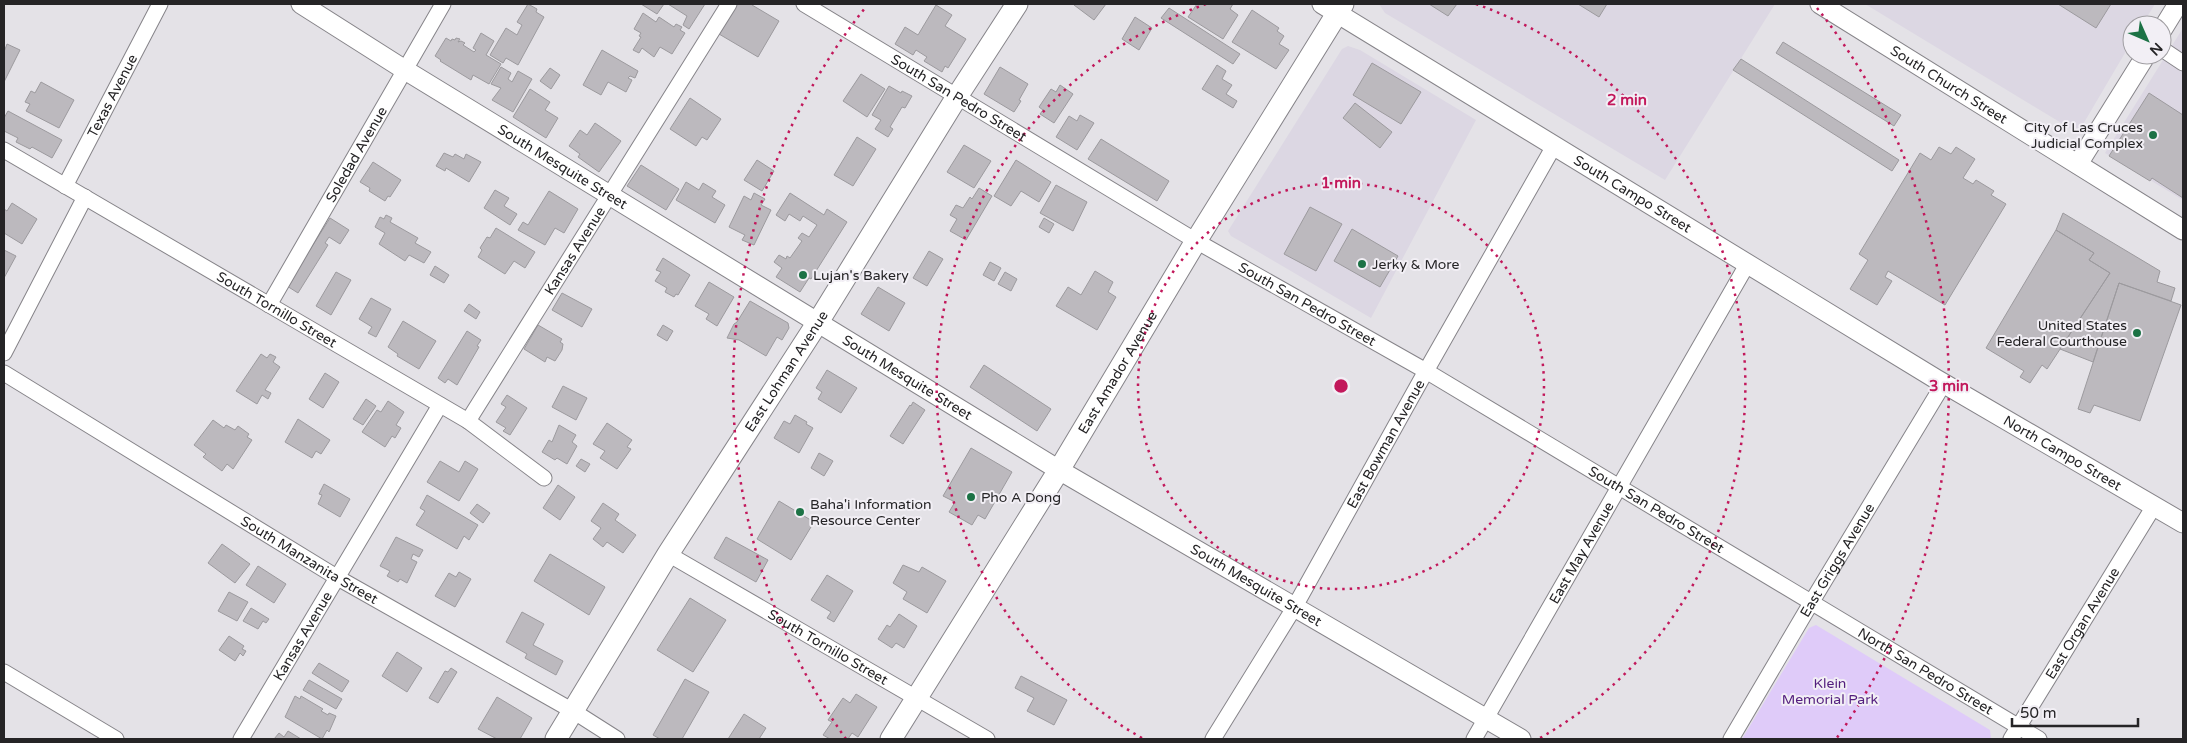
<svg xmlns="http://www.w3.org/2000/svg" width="2187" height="743" font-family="'Varela Round',sans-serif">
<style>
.built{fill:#dcd7e3}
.green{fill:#dfcbf9}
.building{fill:#bcb9be;stroke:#9c9a9e}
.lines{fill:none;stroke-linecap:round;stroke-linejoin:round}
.minor-casing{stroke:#868489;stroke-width:17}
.tertiary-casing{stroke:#868489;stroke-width:21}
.secondary-casing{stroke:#868489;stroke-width:23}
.minor{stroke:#fff;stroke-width:15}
.tertiary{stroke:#fff;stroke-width:19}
.secondary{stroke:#fff;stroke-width:21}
.ring{fill:none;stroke:#c2185b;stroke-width:2.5;stroke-dasharray:2.5 5}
.poi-dot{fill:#1c7245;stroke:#f2eff5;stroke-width:2}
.labels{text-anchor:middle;stroke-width:4;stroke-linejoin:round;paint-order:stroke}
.street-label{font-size:14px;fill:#252426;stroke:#f2eff5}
.poi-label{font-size:14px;fill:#252426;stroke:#f2eff5;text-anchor:start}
.park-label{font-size:14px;fill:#531e7e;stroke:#f2eff5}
.centre{fill:#c2185b;stroke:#f2eff5;stroke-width:2.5}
.ring-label{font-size:15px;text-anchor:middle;font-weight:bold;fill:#c2185b;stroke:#f2eff5;stroke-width:4;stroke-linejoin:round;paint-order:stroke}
</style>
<rect width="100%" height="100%" fill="#e4e2e7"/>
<path class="built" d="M1379 4H1775L1665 180 1385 13Z
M1865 4H2155L2142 25H2132V41L2082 126 2073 130Z
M2183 28V200L2105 153Z
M1348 46 1360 50 1476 120 1371 318 1238 240 1231 236 1228 231 1342 49Z"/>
<path class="green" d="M1816 625 1990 730 1991 739H1742L1809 628Z"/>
<path class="building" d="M528 4 537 9 536 12 544 17 518 65 506 58 503 63 490 55 506 28 517 35 522 25 517 22Z
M641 4H664L657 14Z
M668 4H705L689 29 683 25 687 16Z
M737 4H752V5L779 21 758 57 719 34Z
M1075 4H1106L1094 20 1074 5Z
M1197 4H1233L1230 9 1238 15 1223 39 1188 17Z
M1429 4H1457L1448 16Z
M1578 4H1607L1599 17Z
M2058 4H2111L2096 28Z
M936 5 952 15 945 26 966 39 948 68 945 66 942 72 924 61 927 57 916 50 913 55 895 44 905 27 918 35Z
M1169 8 1240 54 1233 64 1161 18Z
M1252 10 1279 28 1277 31 1284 36 1279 44 1289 50 1276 69 1232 42Z
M643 13 656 22 659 17 674 27 676 24 682 27 680 30 685 33 672 54 660 47 654 57 642 48 639 53 633 50 641 37 639 36 641 33 634 29Z
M1135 17 1152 28 1139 50 1122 39Z
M481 33 494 41 486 55 501 64 489 84 473 75 471 80 440 61 441 60 435 56 446 38 451 41 452 39 455 40 456 38 460 39 458 42 461 41 465 43 463 45 474 52 476 50 473 48Z
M1783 42 1901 115 1894 126 1776 53Z
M7 44 20 50 4 82V52Z
M602 50 638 71 635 78 630 76 628 78 632 80 626 92 608 82 601 95 583 85Z
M1741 59 1899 160 1892 171 1733 70Z
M1372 63 1421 92 1401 124 1353 95Z
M1217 65 1226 71 1222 79 1232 85 1226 94 1237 101 1233 108 1202 89Z
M501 67 511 73 508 79 512 82 518 71 532 79 513 112 492 100 501 88 491 84Z
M1000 67 1028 84 1019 100 1021 101 1014 112 984 94Z
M550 68 560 75 551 89 540 81Z
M861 74 885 89 867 117 843 101Z
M41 82 74 100 59 128 26 111 30 104 25 102 31 91 35 93Z
M1060 85 1073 94 1054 123 1040 114 1043 110 1039 107 1051 89 1056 92Z
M889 86 901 93 902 91 912 96 905 108 902 107 890 127 893 129 888 137 875 129 881 120 872 115Z
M530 89 550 102 545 110 558 118 546 138 513 117Z
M2149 93 2183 115V198L2152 178 2150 181 2109 156Z
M690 98 721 119 707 140 702 137 696 146 670 129Z
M1355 103 1392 132 1380 148 1343 118Z
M8 111 62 140 52 158 32 147 30 149 16 142 18 138 4 131V118Z
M1080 115 1094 123 1077 150 1056 137 1069 116 1077 121Z
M595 123 621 141 599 172 578 157 580 154 569 146 580 130 587 135Z
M857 137 876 149 853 186 834 175Z
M1101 139 1169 181 1157 201 1088 159Z
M964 145 991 161 974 188 947 172Z
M1939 147 1951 154 1956 147 1975 159 1963 178 1973 184 1976 180 1994 191 1991 195 2006 204 1945 305 1888 271 1885 277 1892 281 1877 305 1850 289 1868 260 1859 254 1920 153 1931 160Z
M444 153 453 157 455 154 464 159 466 154 481 162 469 182 446 168 445 171 436 166Z
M757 160 774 171 762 191 744 180Z
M1016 160 1051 182 1039 202 1021 191 1011 206 994 196Z
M373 162 401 180 390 197 388 196 385 201 369 191 370 188 360 182Z
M641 165 679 189 666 210 627 186Z
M686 182 699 190 703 183 716 191 712 197 725 205 715 223 676 200Z
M1056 185 1087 202 1073 231 1040 213Z
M979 188 992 196 966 240 950 231 957 219 950 215 956 205 963 208 970 197 972 199Z
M495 190 509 198 504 206 517 214 510 225 484 208Z
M549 191 578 209 564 233 555 228 545 245 518 230 523 222 528 225Z
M754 193 765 199 761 205 771 210 754 245 742 240 745 235 729 227 744 196 751 200Z
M790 193 824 215 827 209 847 222 811 279 809 278 800 292 776 277 782 268 774 262 779 255 786 259 787 256 790 258 802 241 798 238 802 233 809 237 817 225 803 216 800 221 789 214 785 221 776 215Z
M12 203 37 219 22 244 4 233V209L7 211Z
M1310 207 1342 224 1316 271 1284 254Z
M2063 213 2160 271 2157 282 2175 288 2171 301 2119 283 2093 362 2060 349 2110 273 2089 260 2094 253 2056 230Z
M386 215 392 218 390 222 418 238 415 243 431 252 424 263 409 255 405 261 379 244 385 233 375 227 380 217 384 219Z
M330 218 349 230 340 244 329 237 325 243 328 245 298 293 287 286Z
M1044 218 1054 224 1049 233 1039 227Z
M496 228 535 252 525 268 514 261 505 274 478 257 482 250 480 248 487 237 490 238Z
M1352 229 1398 256 1380 287 1334 261Z
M2056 230 2094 253 2089 260 2110 273 2047 369 2042 365 2030 383 2020 377 2024 371 1986 348Z
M4 250 16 256 4 278Z
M929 251 943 259 927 286 913 278Z
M663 258 690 275 678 295 676 294 674 297 665 292 667 288 655 281 661 272 656 270Z
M990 262 1001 268 994 281 983 275Z
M435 266 449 275 444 283 430 275Z
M1095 271 1113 282 1108 292 1116 297 1097 330 1056 306 1068 287 1081 295Z
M336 272 351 280 331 315 316 306Z
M1005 272 1017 279 1011 291 998 284Z
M709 282 734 297 717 326 706 319 709 314 695 306Z
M2119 283 2181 305 2140 421 2094 405 2090 413 2078 409Z
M878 287 905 303 889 331 861 314Z
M562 293 592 309 582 327 552 310Z
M371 298 391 309 376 337 368 333 372 327 359 319Z
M750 301 788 323 789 328 782 340 777 337 766 356 739 340 727 338 734 324 737 322Z
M469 304 480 312 476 319 464 311Z
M403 321 436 341 419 369 397 356 398 354 388 347Z
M538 325 562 339 560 342 563 344 562 350 555 361 547 357 545 362 524 349Z
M663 325 673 331 667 341 657 335Z
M467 331 481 340 477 346 479 347 457 385 448 379 445 383 438 378Z
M261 354 267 358 270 354 276 357 273 362 280 367 265 390 271 393 268 399 262 395 257 404 236 391Z
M984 365 1051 409 1037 431 970 387Z
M827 370 857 388 841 413 818 399 822 392 816 388Z
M325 373 339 382 323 408 309 399Z
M563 386 587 398 576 420 552 407Z
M507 395 527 408 510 435 503 431 506 428 496 422 506 407 501 404Z
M366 399 376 406 363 425 353 419Z
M388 401 404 412 396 425 401 428 395 438 392 436 385 447 362 432 377 410 381 412Z
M913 402 925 410 903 444 890 436 910 405 911 406Z
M795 415 807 422 806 424 813 428 799 453 774 438 784 421 790 424Z
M298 419 330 440 321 454 316 451 312 458 285 442Z
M213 420 224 428 226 425 235 430 238 426 249 434 247 437 252 440 233 469 227 464 222 471 203 457 206 454 194 445Z
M607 423 632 440 627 447 631 449 617 469 600 458 605 451 593 444Z
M559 425 576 435 572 442 577 446 567 464 557 458 555 460 542 452 549 440 552 442Z
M971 448 1012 472 985 519 978 515 972 525 949 512 955 502 943 496Z
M819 453 833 461 824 476 811 468Z
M581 459 590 464 585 472 576 466Z
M440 461 459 472 465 461 478 469 459 501 427 482Z
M324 484 350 499 340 517 318 504 322 495 319 494Z
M558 485 575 497 560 520 543 508Z
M427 495 478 525 469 540 464 536 457 549 416 525 425 511 420 508Z
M779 501 814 522 791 560 757 539Z
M603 503 619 514 615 520 636 535 623 553 607 542 603 547 593 539 601 528 591 521Z
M477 504 490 513 483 523 470 513Z
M396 537 423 550 419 557 413 554 411 559 417 562 407 583 400 579 398 582 387 576 390 571 380 566Z
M726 537 768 560 756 582 714 558Z
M222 544 250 564 235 583 208 563Z
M550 554 605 587 589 615 534 581Z
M903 565 919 572 922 567 946 581 927 613 903 599 907 592 893 583Z
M258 566 286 584 274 603 246 585Z
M459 572 471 579 455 607 435 596 449 573 456 577Z
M827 575 853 591 834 622 827 618 831 612 811 600Z
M229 592 248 602 237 621 218 611Z
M690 598 726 620 693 672 657 650Z
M251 608 269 619 266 623 263 621 258 629 243 621Z
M522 612 544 624 533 645 563 661 556 675 525 658 527 654 506 642Z
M899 614 917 626 904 648 896 643 892 648 878 639 887 625 890 627Z
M229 636 244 646 242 649 246 651 243 656 240 653 235 661 219 650Z
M397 652 422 668 407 692 382 676Z
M319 663 349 681 342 692 312 673Z
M451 668 457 672 438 703 429 698 445 671 448 672Z
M1021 676 1067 700 1054 725 1027 711 1034 698 1015 688Z
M685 679 709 692 682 739H660L653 735Z
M309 680 342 699 336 709 303 690Z
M856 694 877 707 858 737 852 733 848 739H830L823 735 832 722 828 720 843 698 850 703Z
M295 696 300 699 301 696 323 709 321 711 328 715 329 713 336 716 329 732 327 730 322 739 285 717Z
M497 697 532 718 520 739H497L478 729Z
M744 714 766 728 759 739H728Z
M288 731 301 739H274L279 733 284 737Z"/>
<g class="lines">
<g class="minor-casing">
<g id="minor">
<path id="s1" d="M804 4 1196 241 1426 371 2039 739"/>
<path d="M2162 49 2183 63"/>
<path id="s2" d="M4 150 468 421 544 478"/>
<path id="s3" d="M65 186 160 4"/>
<path id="s4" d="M269 305 443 4"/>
<path d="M4 353 85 197"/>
<path id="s5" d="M4 373 338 578 573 711 617 739"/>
<path id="s6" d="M468 421 729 4"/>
<path id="s7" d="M668 554 987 739"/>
<path d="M4 672 116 739"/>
<path id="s8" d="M241 739 440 405"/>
<path id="s9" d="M1213 739 1294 608 1426 371 1554 146"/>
<path id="s10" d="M1474 739 1748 263"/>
<path id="s11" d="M1731 739 1811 603 1944 383"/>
<path id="s12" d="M2011 739 2154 506"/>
</g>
</g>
<g class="tertiary-casing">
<g id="tertiary">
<path id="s13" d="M301 4 405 70 1059 470 1521 739"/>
<path id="s14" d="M1322 4 1936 379 2183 523"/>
<path id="s15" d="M1820 4 2183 230"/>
<path d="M2162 30 2178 4"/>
<path d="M2078 164 2146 55"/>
</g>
</g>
<g class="secondary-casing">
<g id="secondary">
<path id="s16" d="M556 739 668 554 818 322 958 95 1017 4"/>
<path id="s17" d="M891 739 1059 470 1196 241 1343 4"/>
</g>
</g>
<use href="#minor" class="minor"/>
<use href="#tertiary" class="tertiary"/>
<use href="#secondary" class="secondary"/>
</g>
<g class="ring">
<circle cx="1341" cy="386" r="203"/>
<path d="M1142 738A405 405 0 0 1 1206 4M1476 4A405 405 0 0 1 1540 738"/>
<path d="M846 739A608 608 0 0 1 865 8M1817 8A608 608 0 0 1 1836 739"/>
</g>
<g class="poi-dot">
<circle cx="2153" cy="135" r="5"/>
<circle cx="1362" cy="264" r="5"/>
<circle cx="803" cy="275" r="5"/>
<circle cx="2137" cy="333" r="5"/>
<circle cx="971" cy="497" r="5"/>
<circle cx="800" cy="512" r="5"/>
</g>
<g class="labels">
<g class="street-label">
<text dy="5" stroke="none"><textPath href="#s15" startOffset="152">South Church Street</textPath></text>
<text dy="5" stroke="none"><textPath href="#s3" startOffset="102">Texas Avenue</textPath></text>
<text dy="5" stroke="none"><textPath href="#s1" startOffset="181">South San Pedro Street</textPath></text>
<text dy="5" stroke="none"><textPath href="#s4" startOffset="174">Soledad Avenue</textPath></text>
<text dy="5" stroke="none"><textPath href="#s13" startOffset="308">South Mesquite Street</textPath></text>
<text dy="5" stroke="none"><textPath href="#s14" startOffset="364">South Campo Street</textPath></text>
<text dy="5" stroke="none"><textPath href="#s6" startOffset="201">Kansas Avenue</textPath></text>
<text dy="5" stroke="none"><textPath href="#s1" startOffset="586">South San Pedro Street</textPath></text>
<text dy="5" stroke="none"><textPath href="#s2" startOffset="316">South Tornillo Street</textPath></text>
<text dy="5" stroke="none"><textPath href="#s16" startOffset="434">East Lohman Avenue</textPath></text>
<text dy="5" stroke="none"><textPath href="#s17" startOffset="431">East Amador Avenue</textPath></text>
<text dy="5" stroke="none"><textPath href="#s13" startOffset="712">South Mesquite Street</textPath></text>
<text dy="5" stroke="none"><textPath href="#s9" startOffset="342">East Bowman Avenue</textPath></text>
<text dy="5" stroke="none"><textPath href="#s14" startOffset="866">North Campo Street</textPath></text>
<text dy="5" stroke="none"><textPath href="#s1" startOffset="991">South San Pedro Street</textPath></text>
<text dy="5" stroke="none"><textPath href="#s10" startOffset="215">East May Avenue</textPath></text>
<text dy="5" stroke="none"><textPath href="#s5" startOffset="358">South Manzanita Street</textPath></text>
<text dy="5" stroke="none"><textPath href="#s11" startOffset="208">East Griggs Avenue</textPath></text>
<text dy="5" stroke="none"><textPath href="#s13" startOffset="1118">South Mesquite Street</textPath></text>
<text dy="5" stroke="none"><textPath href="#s12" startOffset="136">East Organ Avenue</textPath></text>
<text dy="5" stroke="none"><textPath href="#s8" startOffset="120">Kansas Avenue</textPath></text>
<text dy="5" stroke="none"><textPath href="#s7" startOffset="185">South Tornillo Street</textPath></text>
<text dy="5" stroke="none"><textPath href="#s1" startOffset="1305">North San Pedro Street</textPath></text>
</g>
<g class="poi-label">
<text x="2143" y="132" text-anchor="end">City of Las Cruces<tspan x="2143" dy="16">Judicial Complex</tspan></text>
<text x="1372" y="269">Jerky &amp; More</text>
<text x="813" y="280">Lujan's Bakery</text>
<text x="2127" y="330" text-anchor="end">United States<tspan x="2127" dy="16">Federal Courthouse</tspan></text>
<text x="981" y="502">Pho A Dong</text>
<text x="810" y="509">Baha'i Information<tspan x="810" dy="16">Resource Center</tspan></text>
</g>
<g class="park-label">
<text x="1830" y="688">Klein<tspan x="1830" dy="16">Memorial Park</tspan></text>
</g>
</g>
<circle cx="1341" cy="386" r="8" class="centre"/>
<g class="ring-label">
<text x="1627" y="105">2 min</text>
<text x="1341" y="188">1 min</text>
<text x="1949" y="391">3 min</text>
</g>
<rect width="2187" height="743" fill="none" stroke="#252426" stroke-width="10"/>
<g transform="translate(2147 40) rotate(135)"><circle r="24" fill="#f2eff5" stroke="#a09ea2"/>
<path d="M0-4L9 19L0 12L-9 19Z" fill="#1c7245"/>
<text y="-8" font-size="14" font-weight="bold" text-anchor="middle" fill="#252426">N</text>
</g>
<path d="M2012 718v8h126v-8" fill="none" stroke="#252426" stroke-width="2.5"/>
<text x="2020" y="718" font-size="15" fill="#252426" stroke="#f2eff5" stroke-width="4" paint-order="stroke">50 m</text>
</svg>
